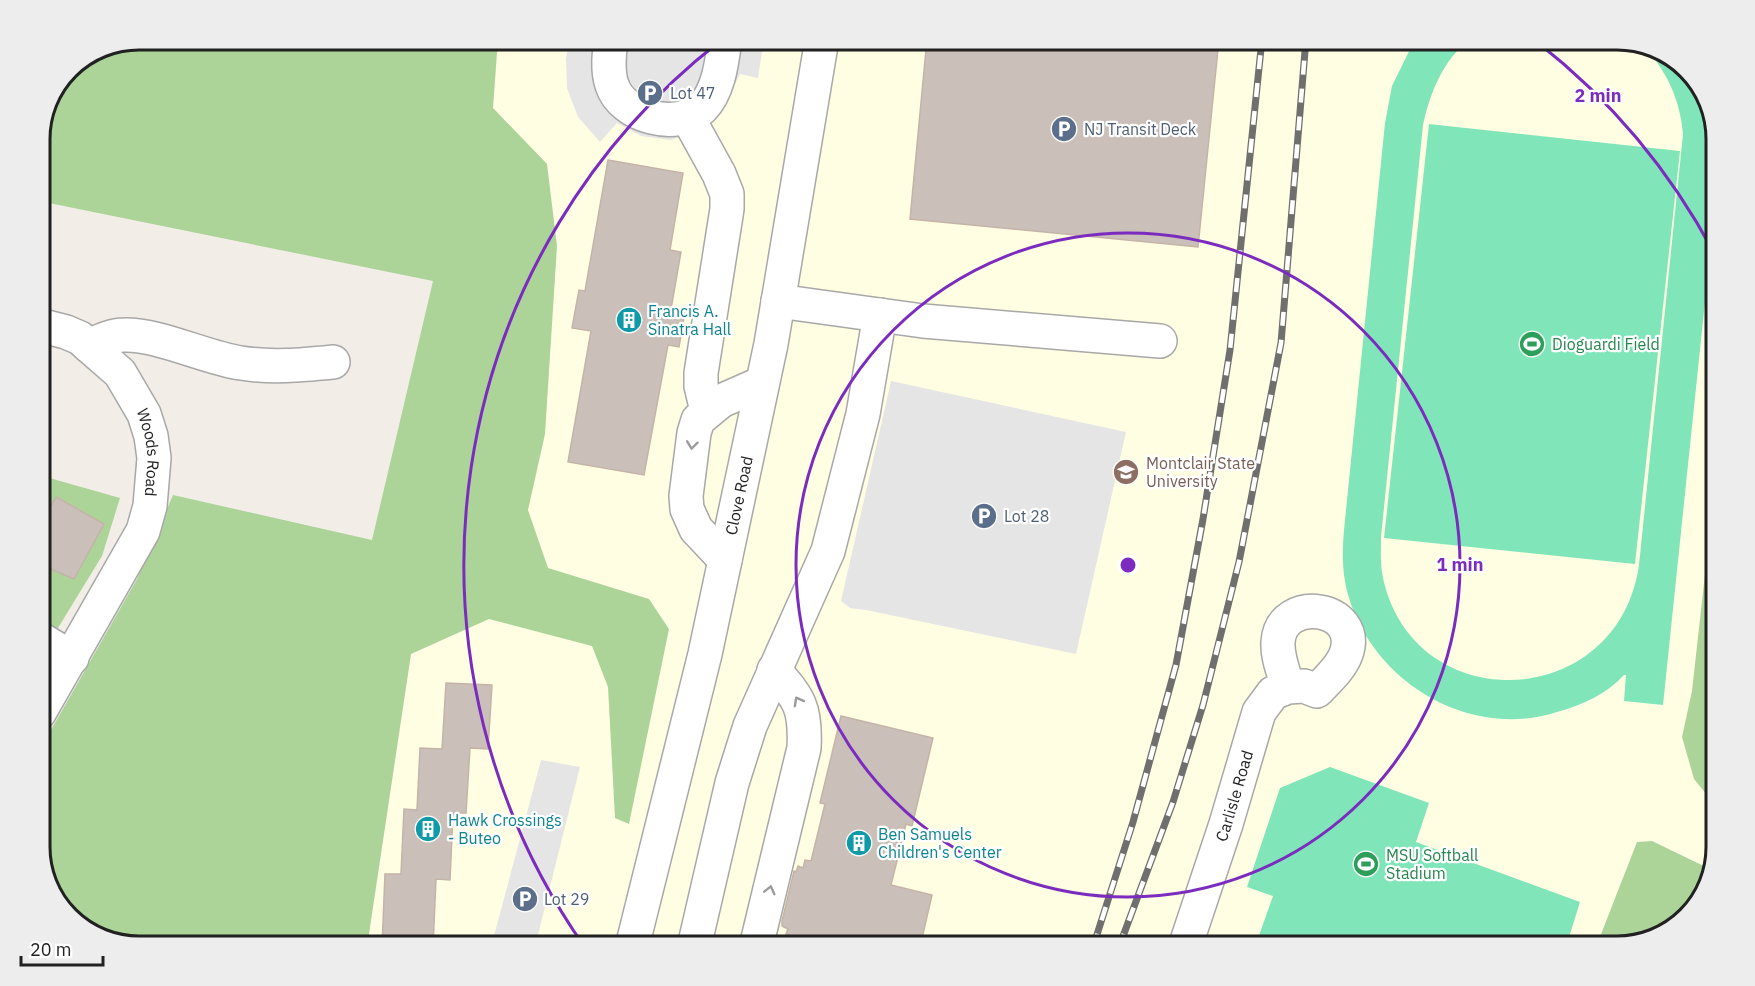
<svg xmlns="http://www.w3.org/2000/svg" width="1755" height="986" font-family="'IBM Plex Sans',sans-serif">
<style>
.education{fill:#fffee2}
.forest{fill:#acd499}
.pitch{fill:#80e6ba}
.parking{fill:#e5e5e5}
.building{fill:#cac0b9;stroke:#c5b3a8;stroke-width:1.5}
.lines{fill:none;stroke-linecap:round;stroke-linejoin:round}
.minor-casing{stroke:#a8a8a8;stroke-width:36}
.minor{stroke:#fff;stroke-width:33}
.rail-casing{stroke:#6f6f6f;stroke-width:7}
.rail{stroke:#fff;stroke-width:4.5;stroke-dasharray:14;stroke-linecap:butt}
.oneway{stroke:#9b9b9b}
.ring{fill:none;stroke:#7b2cbf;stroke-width:3}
.labels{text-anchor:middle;stroke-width:4.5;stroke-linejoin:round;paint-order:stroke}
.service-label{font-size:16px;fill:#4e5e75;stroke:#fff;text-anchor:start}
.culture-label{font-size:16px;fill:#0d838f;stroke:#fff;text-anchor:start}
.leisure-label{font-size:16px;fill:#27864d;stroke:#fff;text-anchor:start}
.street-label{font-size:16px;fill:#212121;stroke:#fff}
.education-label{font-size:16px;fill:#785e54;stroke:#fff;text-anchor:start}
.rim{fill:none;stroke:#212121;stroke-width:3}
.centre{fill:#7b2cbf;stroke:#fff;stroke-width:3}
.ring-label{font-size:18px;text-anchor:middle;font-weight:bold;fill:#7b2cbf;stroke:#fff;stroke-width:4.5;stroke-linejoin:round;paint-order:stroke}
</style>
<rect width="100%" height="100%" fill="#f2eee7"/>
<path class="education" d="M507 39H1617L1666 52 1699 83 1716 132V848L1703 897 1667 934 1617 947H367L411 654 547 164 493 108 497 52Z"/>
<path class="forest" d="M138 39H507L497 52 493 108 547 164 557 246 545 434 528 510 548 568 649 599 669 629 629 824 615 818 608 687 592 646 489 619 411 654 367 947H138L89 934 52 898 39 854V751L137 579 173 495 372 540 433 281 39 201V132L68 68Z
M39 475 120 498 102 556 39 659Z
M1716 475V802L1711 800 1694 779 1682 737 1692 691Z
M1652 841 1710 869 1703 897 1667 934 1617 947H1596L1637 842Z"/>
<path class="pitch" d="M1415 39H1470C1443 60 1430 93 1423 125L1381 537C1381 551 1380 565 1383 578 1414 720 1618 712 1639 565L1683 134C1680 99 1667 72 1644 46L1666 52 1699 83 1716 132V196L1663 705 1624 701 1626 675H1624C1607 694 1582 705 1557 712 1470 740 1375 683 1349 598 1342 576 1342 552 1344 530L1385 123 1392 86Z
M1429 124 1680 151 1635 564 1384 538Z
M1330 767 1429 803 1416 842 1580 902 1566 947H1255L1273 896 1247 887 1280 788Z"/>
<path class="parking" d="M569 39H764L758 78 740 74 728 98 708 127 671 140 641 136 617 123 600 142 578 117 567 88 566 59Z
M891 381 1126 432 1076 654 866 610 850 608 841 601Z
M541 760 580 767 535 947H491Z"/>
<path class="building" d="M927 39H1219L1198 247 910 219Z
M608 160 683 173 670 250 681 252 671 309 685 312 679 347 668 345 644 475 568 462 591 331 572 328 579 290 585 291Z
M56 497 104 524 74 579 39 564V499L51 506Z
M446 683 492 685 488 749 470 748 466 813H453L450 880 436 879 433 947H382L385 874H401L404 809 417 810 420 748 442 749Z
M841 716 933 738 912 826 906 824 891 885 932 895 920 947H790L793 936 786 934 788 929 782 926V921L794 871 796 872 798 866 803 868 805 860 811 861 825 804 820 803Z"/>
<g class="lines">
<g class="minor-casing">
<g id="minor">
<path d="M611 39C609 54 607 71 612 85 622 117 677 131 702 108 719 91 722 61 725 39"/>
<path d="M687 116 719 174 727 194V209L701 373V386L707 411"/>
<path d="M778 301 923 321 1160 341"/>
<path id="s1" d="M39 325 66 332 80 338 89 346 120 373 144 414 151 436 154 458 150 506 143 531 39 713"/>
<path d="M89 346C100 341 112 335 124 335 159 334 206 358 241 363 272 368 302 365 333 362"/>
<path d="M725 560 696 529 687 509 686 496 694 433 698 420 721 401 762 383"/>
<path d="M39 638 72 658"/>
<path id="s2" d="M632 947 705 654 771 344 822 39"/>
<path d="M694 947 732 783 750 726 828 551 863 414 880 315"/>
<path d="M756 947 804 748C806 709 800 699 774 670"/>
<path id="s3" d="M1185 947 1226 824 1259 712 1273 693 1288 687 1304 686 1317 691C1327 680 1341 668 1346 654 1363 606 1281 594 1278 642 1277 657 1284 673 1288 687"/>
</g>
</g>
<use href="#minor" class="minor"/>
<g class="rail-casing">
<path id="rail" d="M1093 947 1133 822 1176 665 1203 519 1230 350 1262 39
M1119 947 1173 802 1203 705 1239 562 1281 343 1306 39"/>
</g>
<use href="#rail" class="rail"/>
</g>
<defs><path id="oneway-chevron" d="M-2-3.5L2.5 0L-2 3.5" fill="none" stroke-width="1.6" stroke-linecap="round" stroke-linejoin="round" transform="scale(1.5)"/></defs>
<g class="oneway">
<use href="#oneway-chevron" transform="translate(692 445) rotate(97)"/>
<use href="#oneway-chevron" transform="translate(798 701) rotate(-119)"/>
<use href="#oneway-chevron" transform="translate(770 890) rotate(-76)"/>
</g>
<g class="ring">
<circle cx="1128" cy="565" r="332"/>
<path d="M584 946A664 664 0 0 1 719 42M1537 42A664 664 0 0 1 1714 253"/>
</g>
<defs>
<g id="parking-disc" transform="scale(1.35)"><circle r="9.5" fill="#5c6f8a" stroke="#fff"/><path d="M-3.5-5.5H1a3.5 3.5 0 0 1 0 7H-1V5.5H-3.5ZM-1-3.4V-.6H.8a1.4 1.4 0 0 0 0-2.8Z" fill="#fff"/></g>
<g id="building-disc" transform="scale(1.35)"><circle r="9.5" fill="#0f9aa8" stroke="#fff"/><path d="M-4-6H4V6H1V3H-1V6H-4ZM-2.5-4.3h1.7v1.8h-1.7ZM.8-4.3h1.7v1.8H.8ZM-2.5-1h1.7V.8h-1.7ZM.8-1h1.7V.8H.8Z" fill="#fff"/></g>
<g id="stadium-disc" transform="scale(1.35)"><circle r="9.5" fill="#2e9e5b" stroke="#fff"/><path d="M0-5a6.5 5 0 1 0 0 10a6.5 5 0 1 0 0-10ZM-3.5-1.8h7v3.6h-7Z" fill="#fff"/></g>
<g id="university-disc" transform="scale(1.35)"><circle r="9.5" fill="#8d6e63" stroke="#fff"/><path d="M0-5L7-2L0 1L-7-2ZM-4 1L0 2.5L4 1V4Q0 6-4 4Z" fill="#fff"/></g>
</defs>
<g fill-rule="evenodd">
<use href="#parking-disc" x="650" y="93"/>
<use href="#parking-disc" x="1064" y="129"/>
<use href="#building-disc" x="629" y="320"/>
<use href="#stadium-disc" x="1532" y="344"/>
<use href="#university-disc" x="1126" y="472"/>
<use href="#parking-disc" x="984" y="516"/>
<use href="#building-disc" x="428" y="829"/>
<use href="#building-disc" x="859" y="843"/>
<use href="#stadium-disc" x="1366" y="864"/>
<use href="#parking-disc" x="525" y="899"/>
</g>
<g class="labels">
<g class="service-label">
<text x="670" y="99">Lot 47</text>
<text x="1084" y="135">NJ Transit Deck</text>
<text x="1004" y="522">Lot 28</text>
<text x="544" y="905">Lot 29</text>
</g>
<g class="culture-label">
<text x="648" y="317">Francis A.<tspan x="648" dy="18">Sinatra Hall</tspan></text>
<text x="448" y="826">Hawk Crossings<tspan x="448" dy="18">- Buteo</tspan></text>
<text x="878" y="840">Ben Samuels<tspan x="878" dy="18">Children's Center</tspan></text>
</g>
<g class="leisure-label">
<text x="1552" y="350">Dioguardi Field</text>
<text x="1386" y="861">MSU Softball<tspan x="1386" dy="18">Stadium</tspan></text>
</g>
<g class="street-label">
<text dy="6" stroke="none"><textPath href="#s1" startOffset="183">Woods Road</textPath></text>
<text dy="6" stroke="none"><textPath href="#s2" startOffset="464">Clove Road</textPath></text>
<text dy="6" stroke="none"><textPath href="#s3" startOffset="159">Carlisle Road</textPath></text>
</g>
<g class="education-label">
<text x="1146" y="469">Montclair State<tspan x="1146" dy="18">University</tspan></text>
</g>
</g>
<path d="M0 0H1755V986H0ZM139 50H1617A89 89 0 0 1 1706 139V847A89 89 0 0 1 1617 936H139A89 89 0 0 1 50 847V139A89 89 0 0 1 139 50Z" fill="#ededed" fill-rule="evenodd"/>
<path class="rim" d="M139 50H1617A89 89 0 0 1 1706 139V847A89 89 0 0 1 1617 936H139A89 89 0 0 1 50 847V139A89 89 0 0 1 139 50Z"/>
<circle cx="1128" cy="565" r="9" class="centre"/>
<g class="ring-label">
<text x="1598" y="102">2 min</text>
<text x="1460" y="571">1 min</text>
</g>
<path d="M21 956v9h82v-9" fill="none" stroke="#212121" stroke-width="3"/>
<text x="30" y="956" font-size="18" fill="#212121" stroke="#ffffff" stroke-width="4.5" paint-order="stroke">20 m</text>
</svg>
